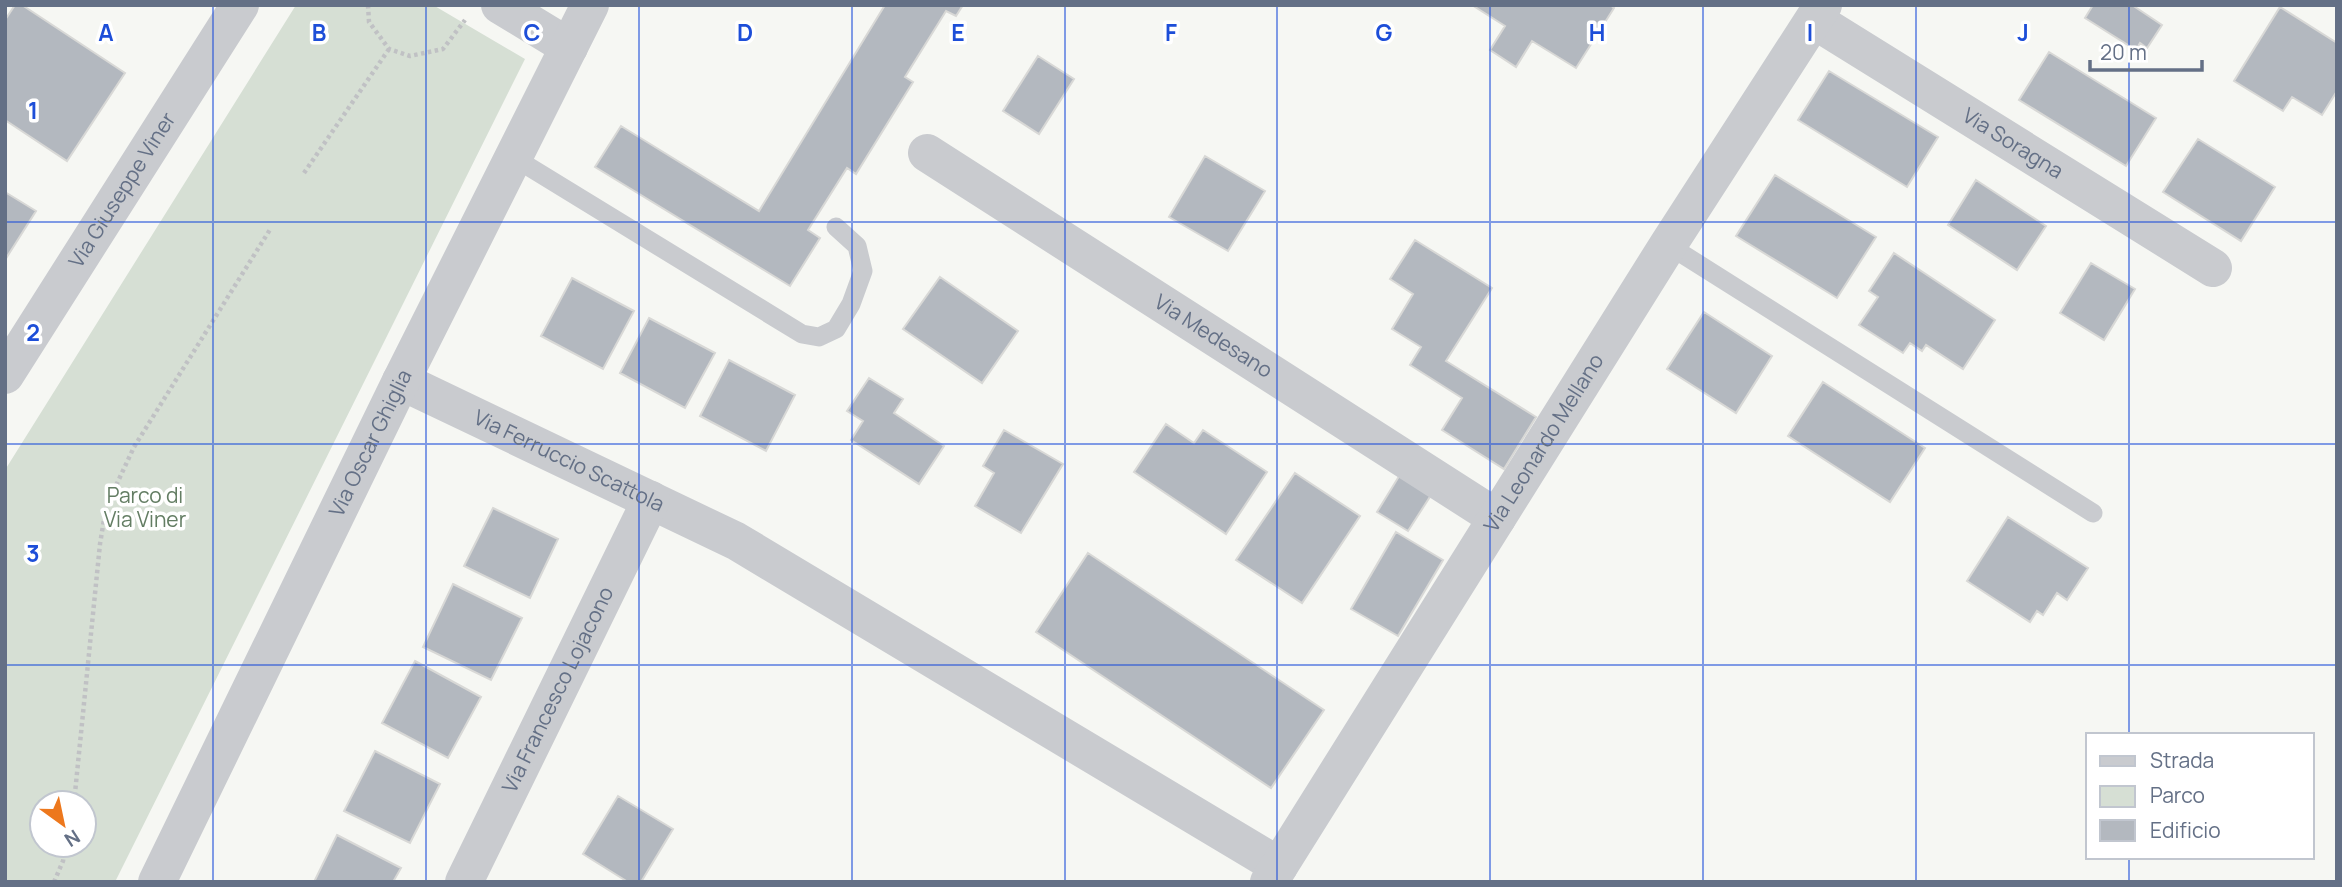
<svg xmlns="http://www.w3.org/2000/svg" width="2342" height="887" font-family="Manrope,sans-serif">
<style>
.green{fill:#d6dfd4;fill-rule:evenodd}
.building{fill:#b3b8bf;stroke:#d8d8d6;stroke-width:2}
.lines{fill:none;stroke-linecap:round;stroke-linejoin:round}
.path{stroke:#c0c1c4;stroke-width:4.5;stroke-dasharray:3.5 3.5;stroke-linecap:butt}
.service{stroke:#c9cbcf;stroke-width:19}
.minor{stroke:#c9cbcf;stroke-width:38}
.grid{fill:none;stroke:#1d4ed8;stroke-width:2;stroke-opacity:0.55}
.labels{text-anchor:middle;stroke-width:7;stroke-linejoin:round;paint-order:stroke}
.street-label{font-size:21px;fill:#647086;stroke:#fff}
.park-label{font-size:21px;fill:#637d63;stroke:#fff}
.grid-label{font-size:23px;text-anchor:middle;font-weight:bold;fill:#1d4ed8;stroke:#fff;stroke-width:7;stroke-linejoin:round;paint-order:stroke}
</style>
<rect width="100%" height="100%" fill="#f6f7f3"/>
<path class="green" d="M296 5H433L525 59 115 882H5V470ZM42 803H84V845H42Z"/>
<path class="building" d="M15 5H22L125 73 67 161 5 120V20Z
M885 5H963L956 16 946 11 905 77 913 82 856 174 847 168 808 230 820 238 790 286 595 167 621 126 759 211Z
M1472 5H1610L1614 8 1576 68 1532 41 1516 67 1490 50 1505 26Z
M2093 5H2132L2162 25 2147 48 2140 43 2136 50 2085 18Z
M2280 7 2337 43V91L2322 115 2292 97 2283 111 2234 81Z
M2049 52 2156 118 2126 166 2019 100Z
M1038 56 1074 79 1039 134 1003 111Z
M1829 71 1938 137 1907 187 1798 120Z
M2198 139 2275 187 2241 241 2163 192Z
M1205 156 1265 191 1228 251 1169 217Z
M1775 175 1876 237 1837 298 1736 236Z
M1976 180 2046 226 2017 270 1948 225Z
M5 192 36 211 5 260Z
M1415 240 1492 288 1446 361 1536 417 1504 469 1442 430 1462 398 1410 365 1421 347 1392 329 1413 294 1390 279Z
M1894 253 1995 320 1963 369 1926 345 1922 351 1910 343 1903 353 1859 325 1878 297 1869 291Z
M2091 263 2135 289 2104 340 2060 313Z
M940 277 1018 331 982 383 903 329Z
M572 278 634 311 603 369 541 336Z
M1704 312 1772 356 1736 413 1667 369Z
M649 318 715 353 685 408 620 373Z
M729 360 795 395 766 451 700 416Z
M869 378 903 399 894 413 944 446 919 484 851 440 863 421 847 411Z
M1823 382 1925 448 1890 502 1788 436Z
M1166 424 1194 443 1203 430 1267 472 1226 534 1134 472Z
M1004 430 1063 464 1021 533 975 506 994 473 983 466Z
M1295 473 1360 516 1302 603 1236 560Z
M1401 473 1433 492 1408 531 1377 512Z
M493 508 558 539 530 598 464 566Z
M2008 517 2088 568 2067 600 2057 593 2043 615 2037 611 2030 622 1967 581Z
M1396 532 1443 560 1398 636 1351 609Z
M1088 553 1324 710 1271 788 1036 632Z
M453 584 522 618 491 680 423 647Z
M415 661 481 697 448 758 382 723Z
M375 751 440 784 410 843 344 811Z
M618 796 673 829 641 882H628L583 854Z
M337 835 401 868 393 882H314Z"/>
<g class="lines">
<path class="path" d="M368 5 369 22 389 49 410 56 443 49 465 20
M304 173 389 49
M74 803 100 544 106 507 134 447 271 228
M54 882 63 861 66 845"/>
<path class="service" d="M513 157 802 334 819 337 836 329 851 304 863 271 857 246 836 227
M1668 245 2093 513"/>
<g class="minor">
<path d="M500 5 569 47"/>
<path id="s1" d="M1814 20 2213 268"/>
<path id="s2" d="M927 153 1497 518"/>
<path id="s3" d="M5 375 240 5"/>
<path id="s4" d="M401 381 736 541 1279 866"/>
<path id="s5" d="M157 882 401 381 590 5"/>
<path id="s6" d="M464 882 651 500"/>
<path id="s7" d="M1269 882 1668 245 1823 5"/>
</g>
</g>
<path class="grid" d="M213 5V882M426 5V882M639 5V882M852 5V882M1065 5V882M1277 5V882M1490 5V882M1703 5V882M1916 5V882M2129 5V735M5 222H2337M5 444H2337M5 665H2337M2129 857V882"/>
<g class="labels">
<g class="street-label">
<text dy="7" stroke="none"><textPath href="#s1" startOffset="234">Via Soragna</textPath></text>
<text dy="7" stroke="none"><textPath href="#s3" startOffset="219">Via Giuseppe Viner</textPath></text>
<text dy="7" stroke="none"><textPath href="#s2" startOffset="340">Via Medesano</textPath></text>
<text dy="7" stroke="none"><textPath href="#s5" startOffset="488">Via Oscar Ghiglia</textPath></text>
<text dy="7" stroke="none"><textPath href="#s7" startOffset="518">Via Leonardo Mellano</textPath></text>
<text dy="7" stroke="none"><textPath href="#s4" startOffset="186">Via Ferruccio Scattola</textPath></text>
<text dy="7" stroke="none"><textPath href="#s6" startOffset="214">Via Francesco Lojacono</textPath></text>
</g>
<g class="park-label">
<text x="145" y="503">Parco di<tspan x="145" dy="24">Via Viner</tspan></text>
</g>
</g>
<g class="grid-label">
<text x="106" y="41">A</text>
<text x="319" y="41">B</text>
<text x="532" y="41">C</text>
<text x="745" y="41">D</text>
<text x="958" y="41">E</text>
<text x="1171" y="41">F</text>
<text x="1384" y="41">G</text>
<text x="1597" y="41">H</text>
<text x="1810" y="41">I</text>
<text x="2023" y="41">J</text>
<text x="33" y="119">1</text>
<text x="33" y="341">2</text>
<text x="33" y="562">3</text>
</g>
<rect width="2342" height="887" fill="none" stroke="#647086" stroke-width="14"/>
<rect x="2086" y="733" width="228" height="126" fill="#ffffff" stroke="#c1c6cf" stroke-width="2"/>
<rect x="2100" y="756" width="35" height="10" fill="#c9cbcf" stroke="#c1c6cf" stroke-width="2"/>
<text x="2150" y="768" font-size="21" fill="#647086">Strada</text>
<rect x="2100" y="786" width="35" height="21" fill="#d6dfd4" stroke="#c1c6cf" stroke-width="2"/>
<text x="2150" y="803" font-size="21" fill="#647086">Parco</text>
<rect x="2100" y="820" width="35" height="21" fill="#b3b8bf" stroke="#c1c6cf" stroke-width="2"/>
<text x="2150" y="838" font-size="21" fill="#647086">Edificio</text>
<g transform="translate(63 824) rotate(147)"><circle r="33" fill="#ffffff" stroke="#c1c6cf" stroke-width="2"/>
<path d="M0-5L12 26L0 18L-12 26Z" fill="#ed781d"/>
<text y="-10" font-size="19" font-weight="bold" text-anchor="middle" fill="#647086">N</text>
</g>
<path d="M2090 60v10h112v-10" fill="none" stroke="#647086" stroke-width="3.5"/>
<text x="2100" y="60" font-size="21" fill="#647086" stroke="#ffffff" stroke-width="5" paint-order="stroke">20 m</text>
</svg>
